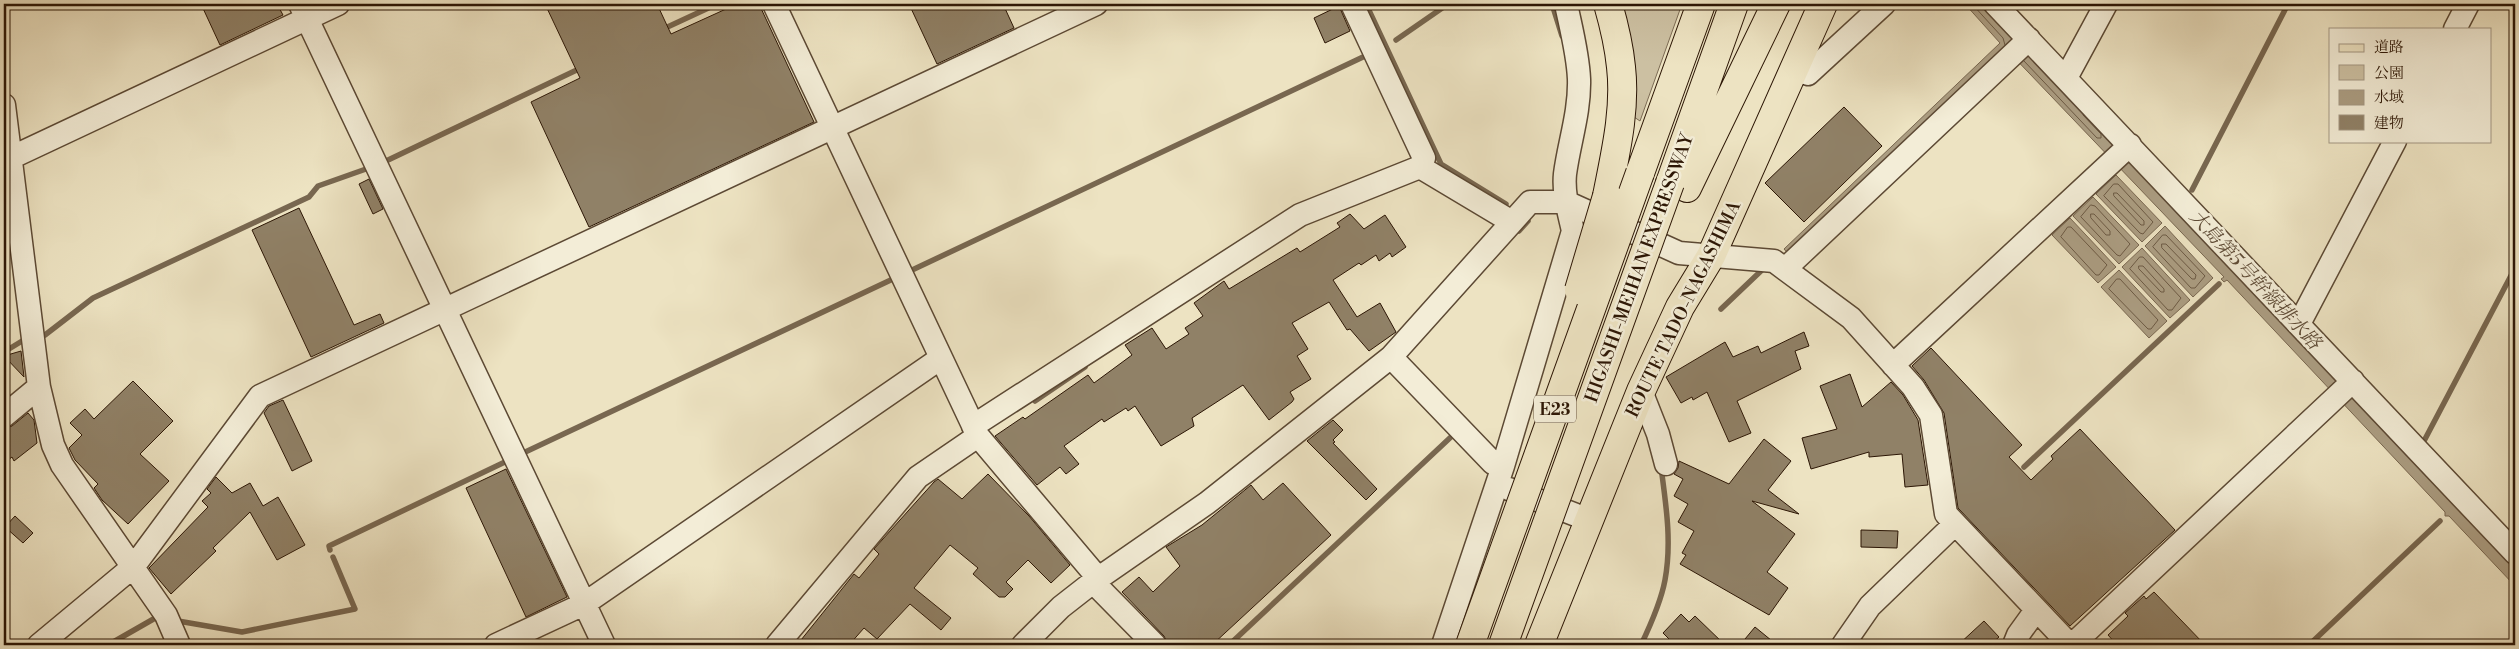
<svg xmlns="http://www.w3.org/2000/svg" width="2519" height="649" font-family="'Libre Bodoni','Noto Serif JP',serif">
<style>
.green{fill:#ccc0a2;stroke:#7c6b54}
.water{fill:#ab9d82;stroke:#786750}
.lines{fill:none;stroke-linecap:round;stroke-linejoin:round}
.shore{stroke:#6c5a44;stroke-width:1}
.stream{stroke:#786750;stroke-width:5.5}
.building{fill:#908167;stroke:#2c1605}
.minor-casing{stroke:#5c4934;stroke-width:25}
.major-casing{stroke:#2c1605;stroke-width:30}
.highway-casing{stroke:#2c1605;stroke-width:30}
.minor{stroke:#f3edd7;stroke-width:22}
.major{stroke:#ede3c2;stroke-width:28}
.highway{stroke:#ede3c2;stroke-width:28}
.highway-bridge-casing{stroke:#2c1605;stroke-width:30;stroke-linecap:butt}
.highway-bridge{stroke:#ede3c2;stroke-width:28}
.labels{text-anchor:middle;stroke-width:5;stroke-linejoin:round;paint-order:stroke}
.shield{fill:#f3edd7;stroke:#685644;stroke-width:1}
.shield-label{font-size:16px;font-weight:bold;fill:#2c1605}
.street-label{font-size:18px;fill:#2c1605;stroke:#f3edd7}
.water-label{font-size:19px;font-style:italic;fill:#5f4c37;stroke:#f3edd7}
</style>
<rect width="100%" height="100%" fill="#ede3c2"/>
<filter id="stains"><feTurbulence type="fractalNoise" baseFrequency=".004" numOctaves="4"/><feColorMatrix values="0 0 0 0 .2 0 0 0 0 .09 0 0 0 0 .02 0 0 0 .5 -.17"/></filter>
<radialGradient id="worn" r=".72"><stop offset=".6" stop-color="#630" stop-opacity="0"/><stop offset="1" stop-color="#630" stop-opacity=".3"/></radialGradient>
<path class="green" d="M1619 4H1682L1640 121 1631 115Z"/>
<path class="water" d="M1965 4H1986L2515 565V586L2449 516H2445V512L2227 280 2224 282 2221 279 2224 277 2007 50 1790 256 1784 249 2000 43Z
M2116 175 2162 223 2142 242 2096 194Z
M2093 197 2139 245 2119 264 2073 216Z
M2070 218 2116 267 2098 283 2052 235Z
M2165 226 2213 278 2193 297 2145 246Z
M2142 248 2190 300 2170 318 2122 267Z
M2119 270 2167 321 2149 338 2101 287Z"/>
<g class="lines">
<path class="shore" d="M1972 4 2003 38 2005 45
M2024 61 2097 138H2101V134L2083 115
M2114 184H2118L2153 222 2143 234 2140 233 2104 196Z
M2114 193H2117L2144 221V225H2141L2114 196Z
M2091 205 2095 206 2130 244 2120 256 2117 255 2081 217Z
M2091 214H2094L2110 231V235H2106L2091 218Z
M2068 227H2071L2107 265 2099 275H2096L2061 237Z
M2163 235H2166L2205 276 2195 288H2191L2153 247Z
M2162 244H2166L2196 275 2195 279H2192L2162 248Z
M2140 257H2143L2181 298 2172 310H2168L2130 269Z
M2139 266H2143L2164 289V292H2161L2139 269Z
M2117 279H2120L2158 320 2151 329H2148L2109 289Z"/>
<path class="stream" d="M1366 4 1441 164 1506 204
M1552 4 1562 36
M661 30 717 4
M1396 40 1448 4
M386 161 583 67
M2192 190 2288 4
M1519 231 1528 221
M910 271 1363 57
M1721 309 1762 270
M45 335 93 298 309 197 318 186 366 169
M4 352 27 338
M1035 401 1085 367
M2424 441 2515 268
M521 454 895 278
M2024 467 2219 284
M330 550 329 546 507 461
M178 621 242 632 355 609 333 557
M108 645 157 617
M1229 645 1452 436
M1641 645C1651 624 1661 602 1665 580 1672 542 1666 505 1661 467
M2309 645 2440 521"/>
</g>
<path class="building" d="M201 4H277L283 15 220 45Z
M545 4H657L671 34 737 4H759L814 122 589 227 531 102 580 78Z
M909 4H1003L1014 28 937 64Z
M1339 6 1350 31 1325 43 1314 18Z
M1844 107 1882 146 1804 222 1765 183Z
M369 179 383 209 373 214 359 184Z
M299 208 354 325 380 314 384 323 311 357 252 230Z
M1350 214 1364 229 1385 215 1406 247 1392 257 1390 253 1379 261 1376 255 1361 265 1359 263 1333 280 1357 317 1380 303 1396 332 1369 351 1350 329 1347 330 1329 302 1292 323 1308 349 1297 356 1311 379 1290 392 1294 399 1292 402 1269 420 1243 385 1192 418 1194 426 1161 446 1135 406 1128 411 1126 408 1104 422 1102 419 1064 446 1079 464 1066 474 1060 467 1037 485 995 436 1023 417 1025 419 1088 375 1094 383 1132 355 1125 345 1152 328 1166 349 1189 334 1185 328 1203 316 1194 303 1224 281 1229 289 1297 248 1300 252 1340 227 1337 223Z
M1804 332 1809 346 1795 351 1801 369 1737 401 1751 433 1729 442 1707 392 1693 400 1692 397 1681 403 1666 377 1725 342 1733 357 1758 346 1761 353Z
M1931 348 2022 445 2009 457 2031 480 2053 459 2051 456 2080 429 2175 530 2070 626 1958 508 1944 413 1924 380 1912 366Z
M21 351 24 377 4 356Z
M1850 374 1862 407 1891 382 1903 395 1918 420 1928 485 1905 487 1902 454 1869 457V452L1811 469 1802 438 1837 429 1820 386Z
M133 381 173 421 140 454 169 481 128 524 102 500 94 488 98 484 75 460 69 448 82 435 70 423 85 409 94 419Z
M283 400 312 461 292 471 264 413 269 406Z
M28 413 34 420 37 443 14 461 12 457 4 463V429L12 426Z
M1333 420 1343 430 1333 440 1335 442 1333 443 1377 489 1366 500 1307 441Z
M1764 439 1791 461 1768 490 1799 514 1752 501 1795 534 1767 572 1788 588 1769 615 1680 564 1686 555 1682 553 1694 531 1678 522 1688 504 1674 496 1683 479 1674 474 1678 468 1679 461 1729 484Z
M506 469 567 597 526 617 466 488Z
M988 474 1029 516 1070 565 1051 583 1028 560 1006 582 1013 589 1005 597H999L973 574 978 568 950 545 914 588 951 618 941 630 910 604 877 639 864 628 849 645H797L854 574 859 578 879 554 874 549 934 482 938 479 962 499Z
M216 477 232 493 250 483 263 506 278 497 305 545 277 560 250 512 213 548 216 551 171 594 149 568 208 507 202 501 211 493 207 489Z
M1283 483 1331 535 1212 645H1168L1164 636 1122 592 1139 577 1153 592 1180 566 1166 547 1202 525 1251 485 1263 500Z
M15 516 33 533 23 543 5 527Z
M1861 530 1898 531 1897 548 1861 547Z
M2154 592 2205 645H2117L2108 635 2128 616 2125 613 2144 596 2146 599Z
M1681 614 1689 622 1695 616 1725 645H1675L1663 633Z
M1984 621 1999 637 1990 645H1958Z
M1755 627 1777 645H1740Z"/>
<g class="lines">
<g class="minor-casing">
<path id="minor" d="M300 4 604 645
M774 4 978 436 1098 578
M1352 4 1424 158 1420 167
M1995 4 2515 553
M2455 29 2468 4
M1794 69 1808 74 1884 4
M2066 78 2106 4
M4 105 39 387 53 445 62 465 166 615 179 645
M4 161 338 4
M1785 269 2029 39
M2299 324 2395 141
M1391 357 1493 463 1503 466
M1893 365 2130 145
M1641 391 1658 434 1666 464
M4 416 39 387
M973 426 1300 215 1420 167 1512 222
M1509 489 1589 520
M1093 582 1155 645
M39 645 134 566 260 396 1096 4
M496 645 584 604 941 358
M777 645 918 477 978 436
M1023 645 1061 607 1093 582 1207 503 1391 357 1530 202H1566L1679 253 1774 261 1851 318 1913 387 1931 415 1946 514 2070 645
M1443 645 1503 466 1573 231C1569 213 1563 193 1565 174 1569 143 1580 112 1579 79 1578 54 1571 28 1566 4
M1843 645 1870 606 1955 524
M2014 645 2018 635 2036 610
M2072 645 2353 381"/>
</g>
<g class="major-casing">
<path id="major" d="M1539 645 1641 391 1680 307 1711 256 1823 4"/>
</g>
<g class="highway-casing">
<path id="highway" d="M1640 173 1701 4
M1670 183 1734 4
M1687 188 1776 4
M1607 196C1615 155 1626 110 1621 67 1619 46 1614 25 1608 4"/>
</g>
<use href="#minor" class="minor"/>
<use href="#major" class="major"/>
<use href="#highway" class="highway"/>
<g class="highway-bridge-casing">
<path id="highway-bridge" d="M1579 290 1607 196
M1470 645 1640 173
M1503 645 1670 183"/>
</g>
<use href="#highway-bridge" class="highway-bridge"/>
</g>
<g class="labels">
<rect class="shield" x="1534" y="395.5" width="42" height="27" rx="4"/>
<g class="shield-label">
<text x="1555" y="415">E23</text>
</g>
<g class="street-label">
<text transform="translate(1639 268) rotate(-70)" y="6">HIGASHI-MEIHAN EXPRESSWAY</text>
<text transform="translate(1683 309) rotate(-64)" y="6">ROUTE TADO-NAGASHIMA</text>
</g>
<g class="water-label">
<text transform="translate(2256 279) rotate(47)" y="7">大島第5号幹線排水路</text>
</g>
</g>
<rect width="2519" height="649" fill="none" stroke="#ede3c2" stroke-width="20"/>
<rect x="5" y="5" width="2509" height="639" fill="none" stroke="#2c1605" stroke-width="2.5"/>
<rect x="10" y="10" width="2499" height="629" fill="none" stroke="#2c1605"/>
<rect x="2329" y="28" width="162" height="115" fill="#f3edd7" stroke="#a39783"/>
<rect x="2339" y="44" width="25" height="8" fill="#ede3c2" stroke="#a39783"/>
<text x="2374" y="52" font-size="15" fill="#2c1605">道路</text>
<rect x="2339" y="65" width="25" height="15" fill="#ccc0a2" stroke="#a39783"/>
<text x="2374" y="78" font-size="15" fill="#2c1605">公園</text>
<rect x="2339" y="90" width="25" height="15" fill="#ab9d82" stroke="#a39783"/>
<text x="2374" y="102" font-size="15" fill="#2c1605">水域</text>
<rect x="2339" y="115" width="25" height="15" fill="#908167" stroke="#a39783"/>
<text x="2374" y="128" font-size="15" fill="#2c1605">建物</text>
<rect width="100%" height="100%" filter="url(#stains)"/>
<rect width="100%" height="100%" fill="url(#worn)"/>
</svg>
